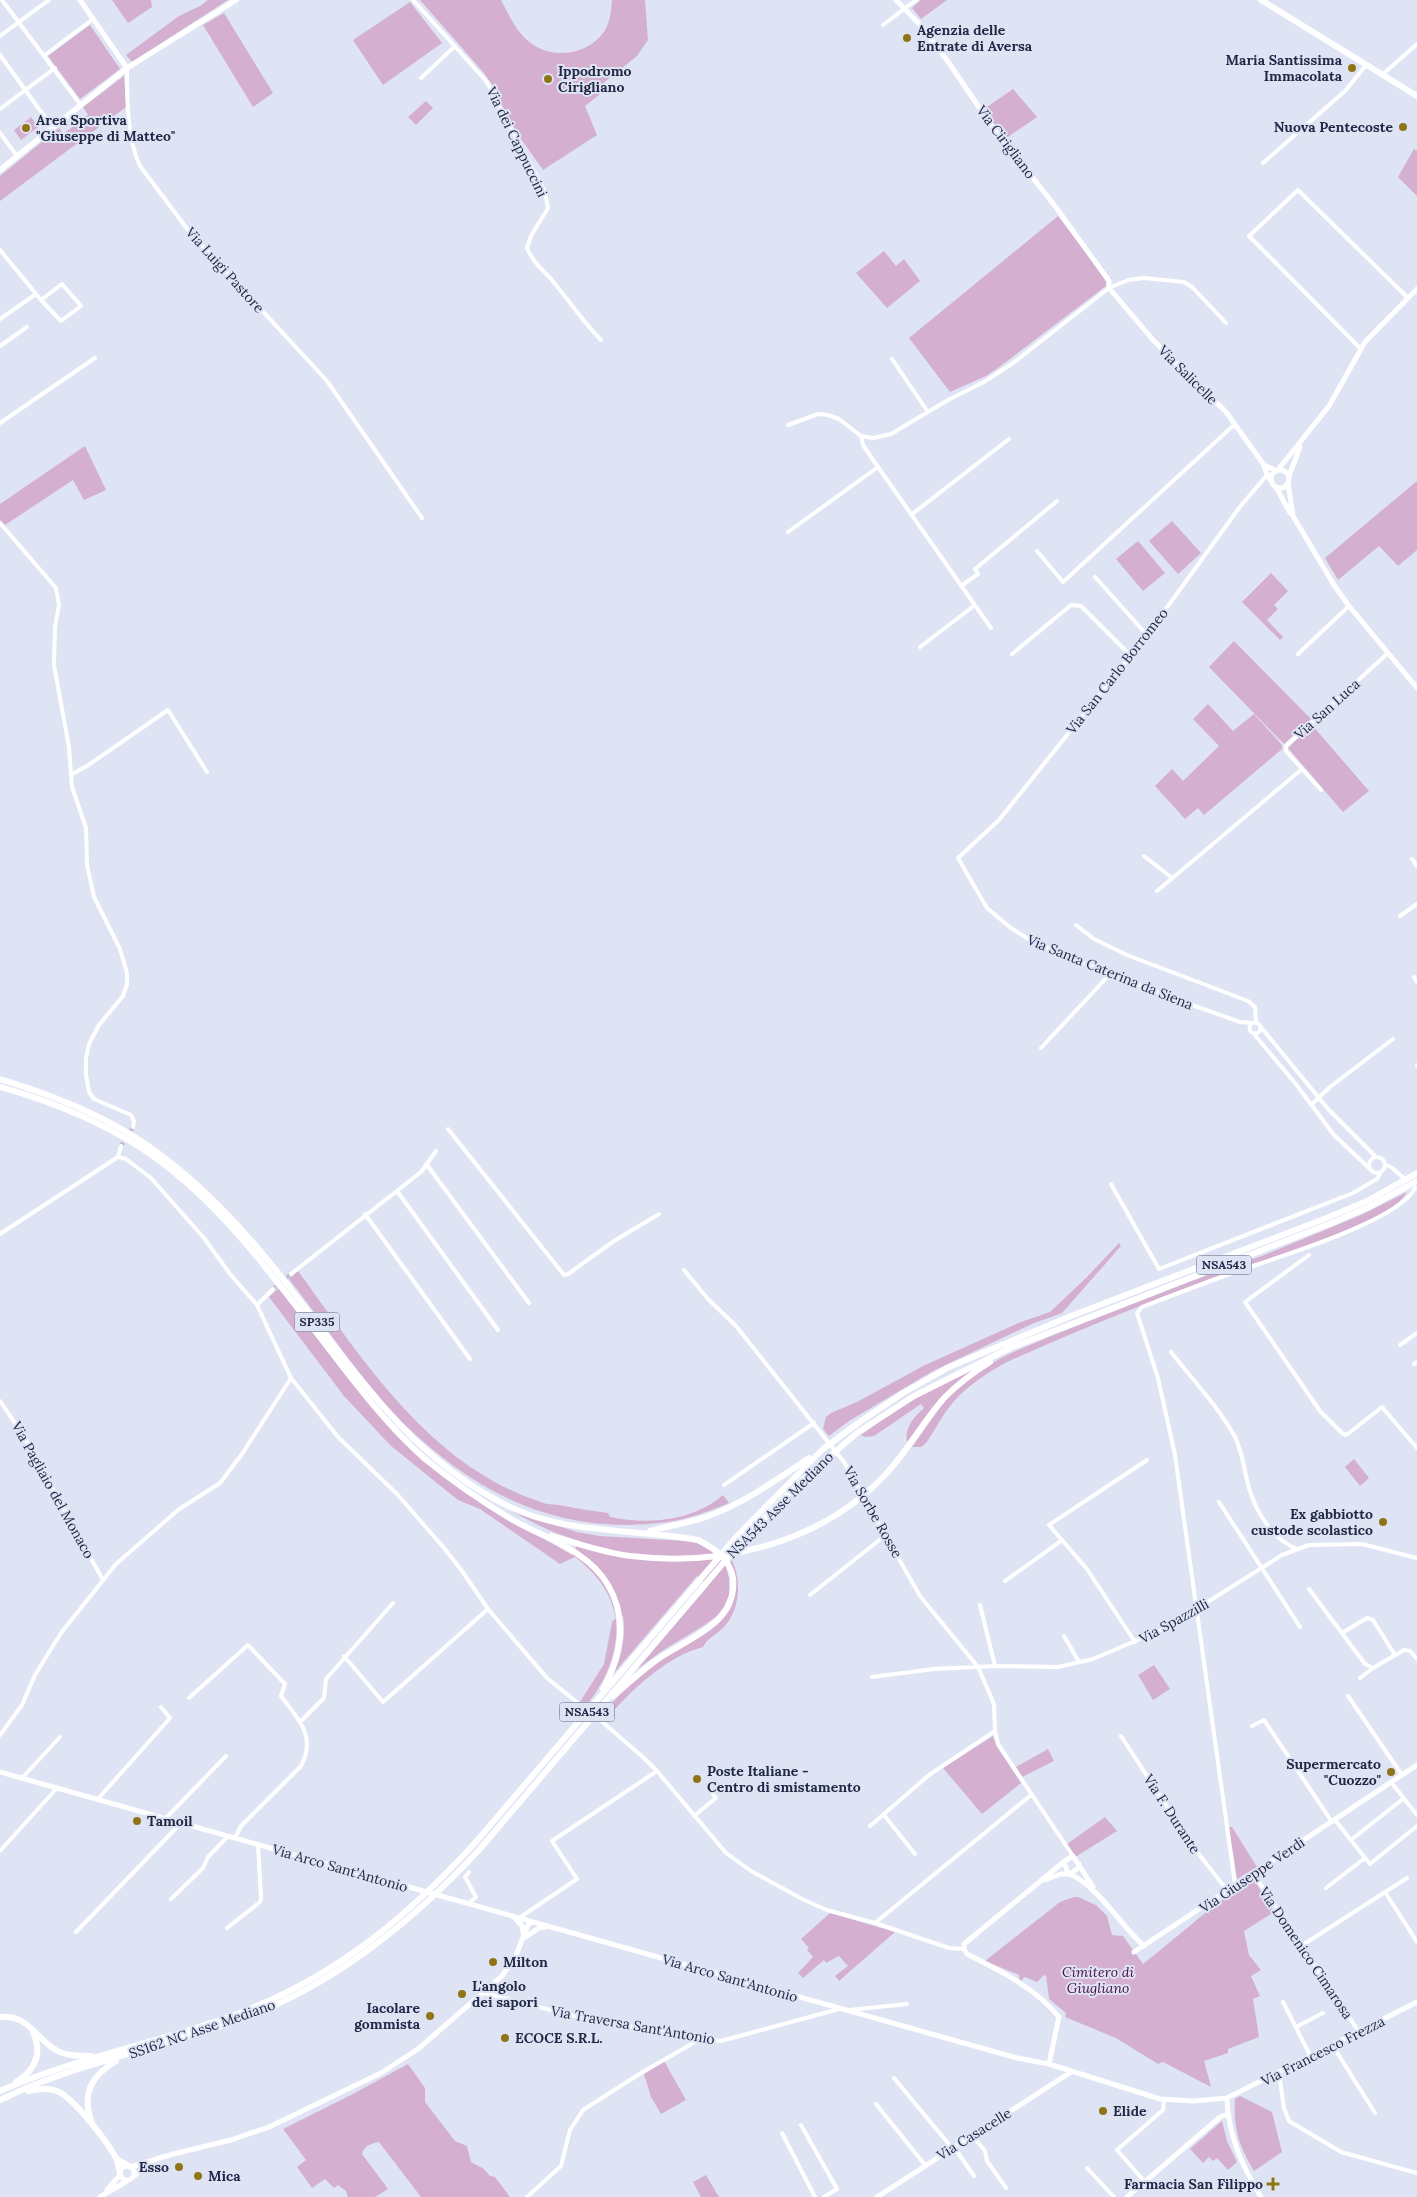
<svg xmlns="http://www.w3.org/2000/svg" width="1417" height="2197" font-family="Lora,serif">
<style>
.green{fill:#d4afcf}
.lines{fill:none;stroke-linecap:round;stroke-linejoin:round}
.minor-tunnel{stroke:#b9bfd1;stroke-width:4;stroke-dasharray:4 2;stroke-linecap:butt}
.minor{stroke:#fff;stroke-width:4}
.tertiary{stroke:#fff;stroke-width:5}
.secondary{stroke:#fff;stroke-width:5.5}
.primary{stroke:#fff;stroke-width:6}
.trunk{stroke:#fff;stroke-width:6}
.poi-dot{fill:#8f7418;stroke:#dfe4f4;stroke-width:2}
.labels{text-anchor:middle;stroke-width:4;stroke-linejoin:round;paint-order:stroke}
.shield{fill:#dfe4f4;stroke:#5a617a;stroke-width:1}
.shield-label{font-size:12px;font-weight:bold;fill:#212946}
.poi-label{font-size:14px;font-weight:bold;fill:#212946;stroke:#dfe4f4;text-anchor:start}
.street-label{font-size:14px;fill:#212946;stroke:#dfe4f4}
.park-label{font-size:14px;font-style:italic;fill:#490d46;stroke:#dfe4f4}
</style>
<rect width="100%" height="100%" fill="#dfe4f4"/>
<path class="green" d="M112 0H151L152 7 128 23Z
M208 0H228L132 62 126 55 179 16 200 6Z
M420 0H501C508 13 515 29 526 39 547 60 585 57 603 33 610 24 611 12 612 0H645L648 40 637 56 601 85 600 94 585 106 597 135 543 170 519 136 499 102 497 92 484 73Z
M921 0H947L921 19 912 8Z
M410 2 442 43 383 85 353 40Z
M224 13 273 93 253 107 203 25Z
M90 25 120 69 80 99 48 56Z
M124 76 126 107 0 201V176L59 128 63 134 88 115 83 107Z
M1013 89 1037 117 1005 139 984 109Z
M426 101 433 108 416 125 408 117Z
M31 117 38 127 21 140 14 130Z
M1414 149 1417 151V196L1398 177Z
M1058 216 1106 280V286L998 368 986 376 950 392 909 338Z
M884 251 896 266 904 259 920 281 887 308 856 273Z
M85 446 106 490 84 500 73 480 5 525 0 520V504Z
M1417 481V550L1398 566 1379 546 1338 580 1325 558Z
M1172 521 1201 553 1178 574 1149 541Z
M1138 541 1165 573 1143 591 1116 559Z
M1271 573 1288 591 1274 605 1278 609 1267 620 1283 637 1280 640 1242 602Z
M1234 641 1311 719 1284 744 1209 667Z
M1208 704 1233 731 1254 714 1282 745V749L1204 815 1198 808 1185 819 1155 786 1172 769 1183 781 1219 746 1193 719Z
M1312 725 1369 791 1343 812 1288 748Z
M1407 1192C1402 1202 1385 1212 1375 1217 1326 1241 1273 1257 1222 1275 1150 1301 1078 1330 1007 1362 985 1374 962 1389 947 1410 939 1421 934 1432 926 1443L921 1447H912C926 1429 939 1405 958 1388 989 1359 1030 1345 1069 1329 1126 1307 1182 1284 1240 1263L1262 1256 1361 1215Z
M1119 1243 1121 1246 1062 1313 1034 1323 933 1371 849 1421 829 1436 823 1429 826 1417 831 1413 857 1402 925 1365 1021 1322 1050 1312 1087 1277Z
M298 1271C364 1361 430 1466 541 1502 547 1505 553 1504 559 1505 575 1508 592 1511 608 1513L610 1517C648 1525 693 1521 723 1495L729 1503C716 1508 703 1514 690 1517 671 1523 650 1524 630 1525 538 1526 467 1485 402 1422 362 1381 325 1325 289 1279Z
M279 1288 348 1378 394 1433 482 1502 572 1555 579 1541C548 1532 518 1515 489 1498L552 1524 577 1532 600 1536 684 1541 697 1543 715 1553 726 1567 729 1578V1595L724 1607 717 1616 703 1626 662 1651 636 1670 709 1585 697 1576 614 1673C622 1654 626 1636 623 1616L616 1618C619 1652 607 1679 586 1706L580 1702 604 1664 612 1622 616 1618C610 1591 597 1574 575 1557L560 1564 480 1509 458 1500 391 1446 344 1396 269 1297Z
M976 1367 945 1394 907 1442C904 1428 914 1417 924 1408L921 1404 874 1436 865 1437 861 1435 902 1405Z
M1354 1459 1369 1478 1360 1486 1345 1467Z
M732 1560C742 1581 740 1611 723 1628 716 1635 707 1638 703 1647 665 1657 629 1692 604 1722L599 1718C619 1694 641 1673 667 1656 689 1641 721 1631 732 1605 737 1592 731 1576 730 1563Z
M1154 1665 1170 1689 1153 1700 1138 1675Z
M993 1736 997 1747 1021 1783 982 1814 943 1768Z
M1048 1749 1054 1761 1022 1777 1016 1767Z
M1105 1817 1117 1831 1077 1856H1075L1067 1844Z
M1229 1827H1232L1257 1867 1237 1879Z
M1253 1878 1274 1912 1244 1931 1249 1955 1261 1970 1251 1976 1260 1996 1253 1999 1259 2037 1228 2049V2053L1204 2061 1211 2087 1163 2062 1158 2064 1116 2038 1065 2017 1066 2013 1049 1999 1046 1975 1043 1976 1037 1982 1025 1977 1020 1981 1019 1975 985 1961 1060 1902 1074 1897H1078L1096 1905 1107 1916 1112 1935 1123 1936 1143 1964C1180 1935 1214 1903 1253 1878Z
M830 1913 895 1932 839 1981 835 1976 848 1966 839 1956 826 1963 824 1960 803 1978 798 1973 813 1957 807 1950 809 1948 801 1939Z
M664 2061 686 2100 661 2114 651 2097 644 2074Z
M408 2064 425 2088V2102L455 2141 467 2146 471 2162 484 2169 490 2176 495 2177 510 2197H421L379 2142C371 2143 364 2146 362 2154L388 2189 375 2197H348L346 2191 338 2185 334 2188 325 2179 312 2188 297 2167 306 2160 283 2129 351 2095Z
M1240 2096 1272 2112 1282 2152 1254 2171C1239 2147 1233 2127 1235 2099Z
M1222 2121 1227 2141 1237 2162 1228 2170 1217 2158 1213 2161 1209 2157 1203 2163 1190 2149Z
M706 2175 719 2197H701L693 2182Z"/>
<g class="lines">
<path class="minor-tunnel" d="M121 1146 133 1127
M273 1289 291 1274"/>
<path class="minor" d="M2 0 80 104
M413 0 487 82 545 192 548 208 531 236 527 248C533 262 541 268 551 279 568 299 582 321 601 340
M883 25 916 0
M0 36 49 0
M0 55 52 127
M45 55 93 19
M127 68C127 98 127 139 140 166L188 230 327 381 422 518
M1382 75 1417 44
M421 78 455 46
M0 109 55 68
M0 133 17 156
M1263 163 1346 90 1366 65
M0 250 41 300 61 321 81 306 62 284 41 300
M0 319 36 294
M0 346 27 327
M1360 348 1249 236 1298 190 1408 298
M892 359 928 412
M0 423 95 358
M788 425 818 414 828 415 839 419 861 436 863 445 878 467 991 628
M861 436 873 438 891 434 948 400 984 382 1013 363 1109 288 1128 280 1144 278 1184 282 1192 287 1226 323
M911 515 1009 439
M0 523 56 588 59 605 55 627 54 665 69 747 72 787 86 828 87 865 94 897 120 949 127 973V984L123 996 99 1025 89 1044 86 1058V1075L89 1092 94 1099 131 1115 134 1121 133 1127
M788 532 878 467
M1037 551 1063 582 1235 424
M1095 577 1147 635
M961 586 978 574 975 569 1057 501
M920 647 975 605
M1012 654 1071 605 1081 606 1131 656
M1298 654 1349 606
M72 774 87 766 168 710 207 772
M1321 790 1286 751V746L1388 653
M1144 856 1171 877
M1412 859 1417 866
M1157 891 1302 769
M1400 916 1417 904
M1076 925 1094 939 1127 955 1248 1001 1255 1007 1256 1023
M1414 977 1417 982
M1249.5 1028a5.5 5.5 0 1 1 11 0a5.5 5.5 0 1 1-11 0Z
M1253 1023 1240 1022 1195 1006 1110 974 1033 942 1011 928 987 908 958 858 999 820 1147 635 1239 508 1267 475
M1260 1026 1328 1109 1376 1157
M1254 1034 1295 1083 1334 1135 1370 1169
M1041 1048 1110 974
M1417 1066V1065
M1311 1105 1330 1087 1393 1039
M448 1129 564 1275 568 1274 614 1241 659 1214
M1369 1165a8 8 0 1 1 16 0a8 8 0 1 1-16 0Z
M118 1157 126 1159 151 1178 204 1238 230 1274 257 1305 291 1378 338 1437 397 1494 444 1548 462 1571 488 1609 547 1678 584 1708
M118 1157 121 1146
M427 1165 529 1303
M1386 1165 1391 1167 1406 1180
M1111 1184 1159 1269 1353 1193 1377 1179 1380 1174
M397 1191 498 1330
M365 1214 470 1359
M0 1234 118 1157
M1309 1255 1245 1302 1320 1411 1342 1433 1346 1435 1349 1433 1382 1407 1417 1448
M684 1270 708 1299 736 1326 844 1462 920 1596 978 1667 994 1704 995 1731 998 1744 1073 1856
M291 1274 421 1172 436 1151
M257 1305 273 1289
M1400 1345 1417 1333
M1171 1352C1192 1379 1218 1406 1235 1437 1243 1453 1244 1471 1249 1488 1256 1512 1273 1540 1297 1549
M1414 1364 1417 1362
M0 1401 23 1435 103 1580
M724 1485 814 1423
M1219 1502 1300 1627
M1005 1581 1061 1541
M1309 1589 1365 1664 1373 1668
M810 1595 887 1534
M980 1605 995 1666
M1342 1633 1367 1618 1373 1620 1395 1655
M1064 1636 1079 1662
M1135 1642 1087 1569 1049 1525 1147 1460
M344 1656 383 1702 488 1609
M872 1677 934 1669 995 1666 1058 1667 1093 1659 1168 1627 1282 1555 1309 1545 1362 1544 1417 1558
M1360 1678 1373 1668 1404 1650 1410 1651 1417 1659
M1348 1696 1402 1775
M189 1698 248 1645 285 1684 281 1696C298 1719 317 1736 301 1766L241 1826 235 1838
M599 1719 644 1758 657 1771
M300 1722 324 1698 326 1679 393 1603
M1252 1726 1264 1720 1332 1822
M0 1735 22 1705 35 1675 61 1633 116 1564 178 1510 220 1483 242 1454 291 1378
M1121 1736 1194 1848 1227 1890
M22 1778 60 1737
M1391 1782 1417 1815
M97 1800 170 1718 161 1707
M884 1815 915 1854
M694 1816 716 1798 712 1793
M164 1820 226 1756
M1335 1820 1370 1864 1417 1826
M870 1826 929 1775 995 1731
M1351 1840 1404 1798
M0 1851 57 1788
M1253 1873 1359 2032
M1235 1884 1175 1455 1158 1378 1137 1313 1142 1307C1173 1295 1204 1283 1235 1272 1272 1259 1400 1221 1415 1188
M1326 1888 1365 1858
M1385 1892 1417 1942
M171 1899 203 1868 208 1857 228 1836
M468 1904 476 1897 465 1877 469 1872
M519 1918 577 1879 552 1841 657 1771 726 1853 751 1871 804 1900 827 1910 875 1923 949 1948 964 1949
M875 1923 1031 1795
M227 1928 260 1902 261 1898 258 1845
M76 1932 180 1824
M1301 1946 1407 1878
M484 1993 590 2020 721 2041 839 2009
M1283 2002 1311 2057
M849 2010 907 2004
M1296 2027 1323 2013
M1333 2046 1375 2113
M1279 2074 1284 2108 1289 2121 1341 2152 1417 2173
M894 2078 952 2148
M876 2104 925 2165
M801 2125 837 2189 824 2197
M782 2133 815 2197
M972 2135 985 2151 987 2161 1006 2188
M954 2147 974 2176
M1087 2168 1114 2197
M1145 2182 1117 2150 1163 2110 1164 2100
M527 2197 561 2166 570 2130 583 2110 641 2073 695 2042 698 2037"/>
<path class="tertiary" d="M80 0 127 68
M896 0 921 26 949 63 989 122 1055 206 1109 281V288L1154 341 1226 412 1264 465 1267 475 1272 482
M1264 465 1277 471 1329 406 1365 342 1417 289
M1271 479a9 9 0 1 1 18 0a9 9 0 1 1-18 0Z
M1289 476 1300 447
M1288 483 1293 516 1334 585 1349 606 1417 688
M1276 487 1290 513
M0 1772 1017 2058 1049 2064 1160 2099 1194 2101 1227 2098 1417 2002
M1068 1873 1064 1863 1068 1859 1073 1856 1093 1887
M1070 1874C1101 1889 1119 1924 1144 1946
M1044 1880 1061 1874H1070L1078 1868 1079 1864
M515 1918 522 1926 524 1936
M524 1938 539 1928 545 1927
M1134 1952 1417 1765
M1049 2064 1059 2017C1037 1989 999 1970 967 1954L964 1949V1944L1066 1860
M1227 2098C1228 2135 1242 2166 1261 2197
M120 2173a7 7 0 1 1 14 0a7 7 0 1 1-14 0Z
M131 2167 173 2154 231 2140 269 2127 381 2073 418 2049 502 1976 515 1958 528 1925 532 1922
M134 2176 151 2163
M107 2190 120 2175
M100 2197 127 2181
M877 2197 1071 2072
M1127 2197 1220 2117 1228 2114"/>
<path class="secondary" d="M0 170 127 68 236 0"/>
<path class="primary" d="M1261 0 1417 96"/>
<path class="trunk" d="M0 1079C43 1092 86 1108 125 1131 194 1172 249 1234 297 1297 358 1376 413 1459 506 1505 565 1535 634 1528 698 1540 714 1548 730 1559 733 1578 738 1623 688 1638 658 1659 642 1670 628 1684 613 1696
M0 1087C43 1099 84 1115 123 1137 201 1181 259 1257 312 1327 348 1373 381 1420 425 1459 452 1481 481 1501 511 1519 544 1538 588 1550 608 1585 628 1619 621 1657 603 1689
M650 1531C668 1526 688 1523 706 1517 743 1504 776 1480 809 1458
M551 1536C577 1543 604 1553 631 1556 722 1567 821 1543 885 1475 908 1451 923 1421 945 1397 959 1383 974 1372 990 1362
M0 2017C28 2014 35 2038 56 2050 66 2056 79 2056 91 2056
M16 2082C35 2070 43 2054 33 2032
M0 2091C79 2056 165 2042 245 2011 339 1974 408 1916 475 1843L738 1535 823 1449 861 1421 903 1393 949 1367 1071 1316 1329 1217 1367 1201 1417 1173
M28 2091C39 2089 51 2087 61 2093 77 2103 107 2141 116 2158 118 2162 119 2168 120 2173
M0 2100C83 2059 177 2046 262 2011 347 1975 417 1917 479 1850L742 1541 800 1482 857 1433 914 1396 1010 1348 1332 1223 1369 1207 1417 1181
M92 2123C81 2094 91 2076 116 2061
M117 2159 129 2166"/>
</g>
<g class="poi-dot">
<circle cx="907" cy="38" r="5"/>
<circle cx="1352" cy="68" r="5"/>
<circle cx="548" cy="79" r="5"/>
<circle cx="1403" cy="127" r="5"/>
<circle cx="26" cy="128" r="5"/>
<circle cx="1383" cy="1522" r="5"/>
<circle cx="1391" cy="1772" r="5"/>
<circle cx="697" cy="1779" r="5"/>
<circle cx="137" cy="1821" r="5"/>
<circle cx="493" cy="1962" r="5"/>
<circle cx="462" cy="1994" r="5"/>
<circle cx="430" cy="2016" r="5"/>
<circle cx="505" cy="2038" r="5"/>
<circle cx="1103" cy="2111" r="5"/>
<circle cx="179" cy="2167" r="5"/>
<circle cx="198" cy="2176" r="5"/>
<path d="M1270.5 2176.5h5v5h5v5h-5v5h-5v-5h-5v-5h5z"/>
</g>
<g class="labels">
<g class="shield">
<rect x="1196.5" y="1255.5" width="55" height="19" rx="4"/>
<rect x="294.5" y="1312.5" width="45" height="19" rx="4"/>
<rect x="559.5" y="1702.5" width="55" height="19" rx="4"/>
</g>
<g class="shield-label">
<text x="1224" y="1269">NSA543</text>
<text x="317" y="1326">SP335</text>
<text x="587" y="1716">NSA543</text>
</g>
<g class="poi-label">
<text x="917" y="35">Agenzia delle<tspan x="917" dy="16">Entrate di Aversa</tspan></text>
<text x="1342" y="65" text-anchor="end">Maria Santissima<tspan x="1342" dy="16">Immacolata</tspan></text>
<text x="558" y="76">Ippodromo<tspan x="558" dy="16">Cirigliano</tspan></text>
<text x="36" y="125">Area Sportiva<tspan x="36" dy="16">"Giuseppe di Matteo"</tspan></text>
<text x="1393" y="132" text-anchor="end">Nuova Pentecoste</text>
<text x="1373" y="1519" text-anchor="end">Ex gabbiotto<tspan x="1373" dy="16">custode scolastico</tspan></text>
<text x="1381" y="1769" text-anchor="end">Supermercato<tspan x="1381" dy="16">"Cuozzo"</tspan></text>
<text x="707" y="1776">Poste Italiane -<tspan x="707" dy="16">Centro di smistamento</tspan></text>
<text x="147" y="1826">Tamoil</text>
<text x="503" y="1967">Milton</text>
<text x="472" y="1991">L'angolo<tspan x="472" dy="16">dei sapori</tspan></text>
<text x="420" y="2013" text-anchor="end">Iacolare<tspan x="420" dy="16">gommista</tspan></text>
<text x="515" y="2043">ECOCE S.R.L.</text>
<text x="1113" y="2116">Elide</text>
<text x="169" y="2172" text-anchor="end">Esso</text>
<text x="208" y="2181">Mica</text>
<text x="1263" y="2189" text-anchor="end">Farmacia San Filippo</text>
</g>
<g class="street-label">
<text transform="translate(517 142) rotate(64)" y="5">Via dei Cappuccini</text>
<text transform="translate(1006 142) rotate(53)" y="5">Via Cirigliano</text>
<text transform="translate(225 270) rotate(48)" y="5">Via Luigi Pastore</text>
<text transform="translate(1188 375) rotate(45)" y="5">Via Salicelle</text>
<text transform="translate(1117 671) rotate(-52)" y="5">Via San Carlo Borromeo</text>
<text transform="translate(1327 709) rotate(-42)" y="5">Via San Luca</text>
<text transform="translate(1110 972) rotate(22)" y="5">Via Santa Caterina da Siena</text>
<text transform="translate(53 1490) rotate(61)" y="5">Via Pagliaio del Monaco</text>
<text transform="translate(780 1505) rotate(-45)" y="5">NSA543 Asse Mediano</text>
<text transform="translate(873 1512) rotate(60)" y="5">Via Sorbe Rosse</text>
<text transform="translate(1174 1621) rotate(-29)" y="5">Via Spazzilli</text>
<text transform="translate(1172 1814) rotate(57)" y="5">Via F. Durante</text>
<text transform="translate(340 1868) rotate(16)" y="5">Via Arco Sant'Antonio</text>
<text transform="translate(1252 1875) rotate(-34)" y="5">Via Giuseppe Verdi</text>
<text transform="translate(1306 1953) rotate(56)" y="5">Via Domenico Cimarosa</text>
<text transform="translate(730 1978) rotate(16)" y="5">Via Arco Sant'Antonio</text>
<text transform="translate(633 2025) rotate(10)" y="5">Via Traversa Sant'Antonio</text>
<text transform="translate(202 2029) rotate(-19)" y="5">SS162 NC Asse Mediano</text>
<text transform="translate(1323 2051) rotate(-27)" y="5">Via Francesco Frezza</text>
<text transform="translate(974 2134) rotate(-32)" y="5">Via Casacelle</text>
</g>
<g class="park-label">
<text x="1098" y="1977">Cimitero di<tspan x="1098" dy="16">Giugliano</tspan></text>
</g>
</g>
</svg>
